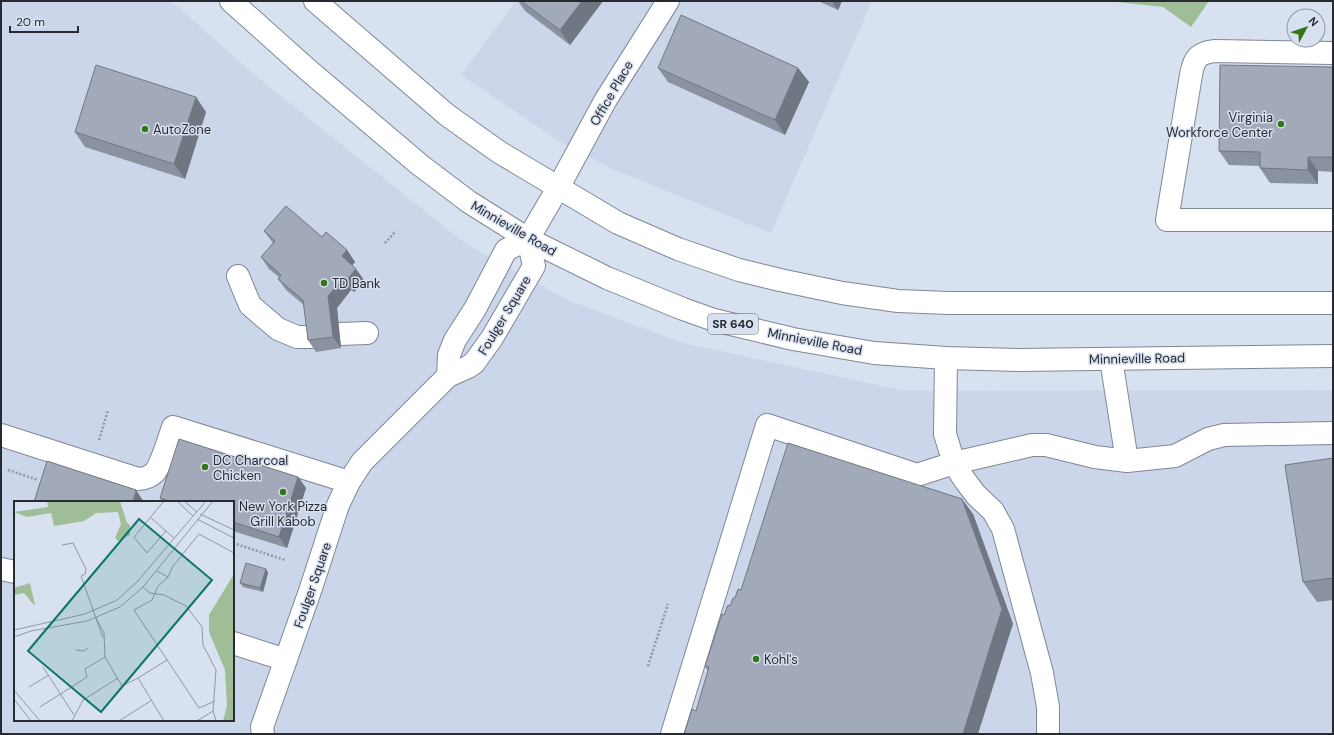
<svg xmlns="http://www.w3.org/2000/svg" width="1334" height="735" font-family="'DM Sans',sans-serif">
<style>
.built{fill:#cbd6eb;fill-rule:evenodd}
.forest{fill:#9fbd96}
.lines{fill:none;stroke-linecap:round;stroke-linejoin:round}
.minor-casing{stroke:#7f8795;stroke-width:24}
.major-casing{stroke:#7f8795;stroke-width:24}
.path{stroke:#9096a2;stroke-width:2.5;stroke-dasharray:2 2;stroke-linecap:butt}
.minor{stroke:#fff;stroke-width:22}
.major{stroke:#fff;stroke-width:22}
.wall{fill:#8b929f}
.shaded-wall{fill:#717782}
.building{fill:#a2aab9;stroke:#717782}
.poi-dot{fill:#347615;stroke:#d8e1f0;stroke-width:1.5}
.labels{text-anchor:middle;stroke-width:3;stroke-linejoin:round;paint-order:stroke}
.shield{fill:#d8e1f0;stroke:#5c616a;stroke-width:1}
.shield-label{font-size:12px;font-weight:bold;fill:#272a30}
.street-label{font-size:13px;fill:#272a30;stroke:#d8e1f0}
.poi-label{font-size:13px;fill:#272a30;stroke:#d8e1f0;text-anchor:start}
.inset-road{fill:none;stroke:#9198a3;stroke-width:1}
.view{fill:#0f766e;fill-opacity:0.15;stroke:#0f766e;stroke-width:2}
.inset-edge{fill:none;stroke:#272a30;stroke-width:2}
</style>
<rect width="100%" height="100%" fill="#d8e1f0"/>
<path class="built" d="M1 1H171L257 77 466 244 568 300 683 343 906 391 1333 390V734H1ZM15 502H233V720H15Z
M516 1H872L771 233 610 168 559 141 461 75Z"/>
<path class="forest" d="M1115 1H1209L1191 27 1163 7 1117 2Z"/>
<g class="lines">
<g class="minor-casing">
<path id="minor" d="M1333 53 1215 51C1198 53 1194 58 1191 75L1167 220H1333
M238 276 250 305 278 329 297 337H314
M340 334 367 333
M946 358 945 434 954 463 964 479 976 495 993 511 1003 529 1042 673 1048 707V734
M1111 359 1127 461
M448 376 449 355 455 340 475 309 506 250 528 239 558 188 605 101 668 1
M1 435 138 479C144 479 150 477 155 472 162 463 169 438 173 427L349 482
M1 569 15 572
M233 643 286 660
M263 734 262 727 310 591 338 505 349 482 362 462 448 376 468 367 474 363 492 338 534 266 528 239
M672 734 767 425 917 475 954 463 1032 445H1046L1095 457 1127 461 1175 456 1208 439 1224 435 1333 433"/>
</g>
<g class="major-casing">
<path id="major" d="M231 1 308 70 420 165 469 202 528 239 607 278 683 309 714 320 793 339 874 353 946 358 1019 360 1333 356
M315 1 447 115 499 152 618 223 678 249 739 270 780 280 842 293 898 301 949 303H1333"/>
</g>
<path class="path" d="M385 243 396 231
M99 440 108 410
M8 470 38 480
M233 543 285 560
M648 666 668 604"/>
<use href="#minor" class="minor"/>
<use href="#major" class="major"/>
</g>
<path class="wall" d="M518 1H603L570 45 525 11Z
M818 1H842L838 10Z
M1333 67V172L1318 171V184L1270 183 1260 168V166L1229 165 1219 151Z
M658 68H798L809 82 785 135 668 82Z
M206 112 185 179 85 147 75 132Z
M264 231 322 237 347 250 355 262 352 265 364 280 354 292 351 290 337 308 341 348 316 352 308 340 304 305 286 290 278 279 279 277 269 269 261 257 273 243Z
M1333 458V600L1317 602 1303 582Z
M298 477 306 488 287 548 233 531V502H163L160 498Z
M973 514 1013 624 684 734 696 711 708 671 705 666 724 615 741 590Z
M266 569 268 573 263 592 243 587 240 583Z"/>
<path class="shaded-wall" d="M582 1H603L570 45 560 30Z
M832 1H842L838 10Z
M798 68 809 82 785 135 775 120Z
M196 97 206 112 185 179 174 164Z
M1308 157 1318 171V184L1308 170Z
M347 250 355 262 350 268 342 256Z
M356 269 364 280 354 292 346 281Z
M343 279 351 290 337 308 341 348 333 337 328 296Z
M298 477 306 488 287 548 279 537Z
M136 490 144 502H133Z
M962 499 973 514 1013 624 978 734H963Z
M266 569 268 573 263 592 260 588Z"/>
<path class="building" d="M521 1H582L560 30Z
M681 15 798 68 775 120 658 68Z
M96 65 196 97 174 164 75 132Z
M1220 65 1333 67V157H1308V170L1260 168V152L1219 151Z
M286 206 322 237 326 232 347 250 342 256 356 269 346 281 343 279 328 296 333 337 308 340 303 300 278 279 281 275 261 257 275 241 264 231Z
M179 439 298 477 279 537 233 522V502H171L160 498Z
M788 443 962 499 1002 609 963 734H684L692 709 696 711 709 667 705 666 722 614 724 615 728 605 730 606 733 598H735L738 589 741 590Z
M1333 458V578L1303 582 1285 465Z
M47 461 136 490 133 502H34Z
M246 563 266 569 260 588 240 583Z"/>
<g class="poi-dot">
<circle cx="1281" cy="124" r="4"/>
<circle cx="145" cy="129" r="4"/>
<circle cx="324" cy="283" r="4"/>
<circle cx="205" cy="467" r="4"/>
<circle cx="283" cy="492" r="4"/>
<circle cx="756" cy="659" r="4"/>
</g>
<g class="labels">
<rect class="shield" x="708" y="314" width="50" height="20" rx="3"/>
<g class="shield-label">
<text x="733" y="328">SR 640</text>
</g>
<g class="street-label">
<text transform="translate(611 93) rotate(-60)" y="5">Office Place</text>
<text transform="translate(514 228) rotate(30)" y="5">Minnieville Road</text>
<text transform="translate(504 315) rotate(-59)" y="5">Foulger Square</text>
<text transform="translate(815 341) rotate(11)" y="5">Minnieville Road</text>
<text transform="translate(1137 358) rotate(-1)" y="5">Minnieville Road</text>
<text transform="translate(312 585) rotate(-71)" y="5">Foulger Square</text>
</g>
<g class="poi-label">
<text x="1273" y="122" text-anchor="end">Virginia<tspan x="1273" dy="15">Workforce Center</tspan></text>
<text x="153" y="134">AutoZone</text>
<text x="332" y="288">TD Bank</text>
<text x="213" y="465">DC Charcoal<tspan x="213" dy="15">Chicken</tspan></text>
<text x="283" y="511" text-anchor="middle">New York Pizza<tspan x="283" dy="15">Grill Kabob</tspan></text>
<text x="764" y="664">Kohl's</text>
</g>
</g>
<g transform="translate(14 501)">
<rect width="220" height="220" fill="#d8e1f0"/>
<path d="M33 0H106L113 22 116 24V34L104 40 101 37 107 23 104 11 82 12 70 20 40 25 37 12 13 16 0 11 34 6ZM220 73V220H209L213 205 211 169 195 131V114ZM16 82 21 104H20L10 92 0 94V87Z" fill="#9fbd96"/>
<path class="inset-road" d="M150 0 120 36 133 52 152 30M163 0 179 15M170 0 183 11M186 13 220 29M136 16 160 37M183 18 220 37M48 44 59 42 72 68 71 73 67 75 89 137M143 70 154 76M129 86 136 92 150 94 172 105 188 126 189 144 202 169 199 210 202 220M82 117 90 132 91 156 108 185 124 177 150 220M0 129 71 113 103 99 123 81 192 0M0 136 17 130 73 120 106 106 129 86 199 0M62 149 70 150 74 147M29 166 60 214M124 177 153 159M15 186 35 174M0 189 26 220M0 198 17 220M201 200 185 207 120 109 138 99 144 85 154 76 159 65 185 33 220 52M26 206 73 176 71 168 91 156M58 220 69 199 104 177M105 220 138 199M183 220 199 210"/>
<path class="view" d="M125 18 198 79 87 211 14 150Z"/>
<rect width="220" height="220" class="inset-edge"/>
</g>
<rect width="1334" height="735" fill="none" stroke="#272a30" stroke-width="4"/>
<g transform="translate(1306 28) rotate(50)"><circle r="19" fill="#d8e1f0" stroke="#9198a3"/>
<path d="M0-3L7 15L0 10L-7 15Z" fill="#347615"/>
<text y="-6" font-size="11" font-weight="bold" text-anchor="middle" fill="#272a30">N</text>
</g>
<path d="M10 26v6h68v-6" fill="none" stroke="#272a30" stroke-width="2"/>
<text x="16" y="26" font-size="12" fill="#272a30" stroke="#d8e1f0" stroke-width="3" paint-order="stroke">20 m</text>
</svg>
